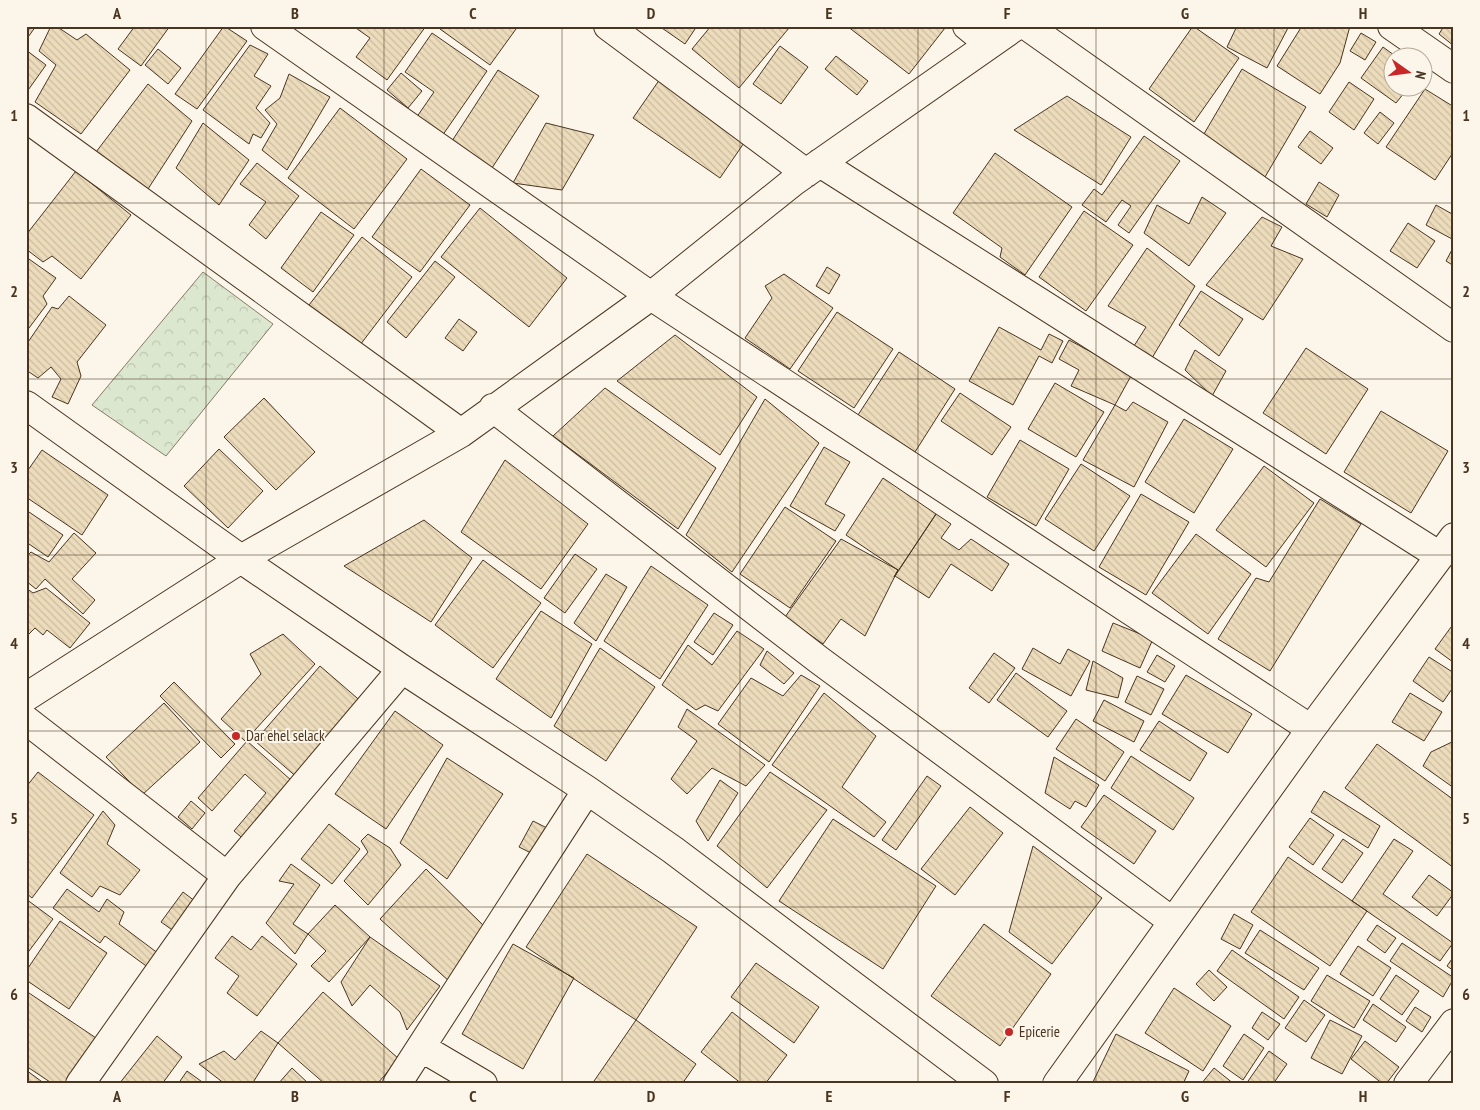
<svg xmlns="http://www.w3.org/2000/svg" width="1480" height="1110" font-family="'PT Sans Narrow',sans-serif">
<style>
.park{fill:url(#park-crowns);stroke:#887966}
.building{fill:url(#building-back-hatch);stroke:#4a3520}
.lines{fill:none;stroke-linecap:round;stroke-linejoin:round}
.minor-casing{stroke:#4a3520;stroke-width:30}
.minor{stroke:#fbf6e9;stroke-width:28}
.grid{fill:none;stroke:#4a3520;stroke-width:1;stroke-opacity:0.55}
.poi-dot{fill:#c62828;stroke:#fbf6e9;stroke-width:2}
.labels{text-anchor:middle;stroke-width:4;stroke-linejoin:round;paint-order:stroke}
.poi-label{font-size:15px;fill:#4a3520;stroke:#fbf6e9;text-anchor:start}
.neatline{fill:none;stroke:#4a3520;stroke-width:2}
.grid-label{font-size:16px;text-anchor:middle;font-weight:bold;fill:#4a3520}
</style>
<defs>
<pattern id="park-crowns" width="20" height="18" patternUnits="userSpaceOnUse" patternTransform="scale(1.25)"><rect width="20" height="18" fill="#dce7d0"/><path d="M2 6a3 3 0 1 1 6 0M12 15a3 3 0 1 1 6 0" fill="none" stroke="#bec7b2"/></pattern>
<pattern id="building-back-hatch" width="6" height="6" patternUnits="userSpaceOnUse" patternTransform="scale(1.25)"><rect width="6" height="6" fill="#ecdcbc"/><path d="M-1 5l2 2M0 0l6 6M5-1l2 2" fill="none" stroke="#ccbda1"/></pattern>
</defs>
<rect width="100%" height="100%" fill="#fbf6e9"/>
<path class="park" d="M203 272 273 324 166 456 92 405Z"/>
<path class="building" d="M26 26H36L26 40Z
M51 26H56L77 40 86 34 130 70 81 134 35 102 56 65 39 51Z
M135 26H170L141 66 118 49Z
M224 26 247 41 197 109 175 94Z
M353 26H383L386 29 387 26H426L387 80 356 57 370 38Z
M443 26H513L516 29 490 65 440 29Z
M659 26H697L685 44Z
M711 26H787L789 28 739 88 692 49Z
M847 26H943L945 28 909 74Z
M1193 26 1239 58 1194 122 1149 89Z
M1237 26H1289L1267 68 1227 47Z
M1302 26H1350L1340 63 1320 94 1277 66Z
M1444 26H1454V46L1439 34Z
M432 33 487 71 440 139 414 121 434 92 405 72Z
M1361 33 1376 42 1365 60 1350 51Z
M250 45 268 54 254 76 271 86 256 108 270 123 261 138 253 134 249 144 203 110Z
M780 46 808 67 781 104 753 84Z
M1383 47 1398 58H1392V88H1408L1396 103 1361 78Z
M158 49 181 68 168 84 145 65Z
M26 50 46 65 26 93Z
M836 56 868 81 857 95 825 69Z
M1242 69 1306 107 1265 177 1201 139Z
M498 70 539 96 492 168 452 141Z
M401 73 422 91 408 108 387 90Z
M289 74 330 97 287 170 262 150 277 124 265 110 280 98Z
M660 79 746 140 720 178 633 118Z
M1349 82 1374 99 1354 130 1329 112Z
M148 84 192 121 148 189 96 152Z
M1425 89 1454 107V151L1435 180 1386 147Z
M1067 96 1131 137 1101 185 1014 130Z
M340 108 407 159 354 229 288 178Z
M1380 112 1394 123 1378 144 1364 133Z
M203 123 249 160 219 205 176 168Z
M546 123 594 135 562 190 513 183Z
M1310 131 1333 148 1321 164 1298 147Z
M1144 136 1180 161 1129 233 1118 225 1131 206 1122 200 1106 222 1082 205 1094 189 1102 195Z
M995 153 1072 207 1025 275 1000 257 1002 248 953 213Z
M257 163 299 196 266 239 249 225 266 202 240 184Z
M421 169 470 205 420 272 372 237Z
M76 171 131 215 81 279 52 256 43 262 26 249V235Z
M1319 182 1339 195 1327 217 1306 204Z
M1202 197 1226 213 1189 266 1144 233 1157 205 1189 224Z
M1436 205 1454 215V240L1426 225Z
M480 208 567 278 529 327 441 257Z
M1084 211 1133 245 1086 311 1039 277Z
M321 212 354 235 313 292 281 268Z
M1262 217 1282 227 1271 246 1303 259 1263 320 1206 285Z
M1408 223 1435 241 1417 268 1390 251Z
M362 237 412 277 360 345 309 305Z
M1454 246V266L1446 261Z
M1147 248 1195 286 1152 358 1134 346 1146 327 1108 306Z
M26 257 56 278 43 296 47 304 26 332Z
M435 261 455 277 406 338 387 322Z
M827 267 840 275 829 294 816 286Z
M784 274 833 308 790 369 745 338 772 298 765 286Z
M1201 291 1243 319 1219 356 1179 325Z
M69 296 106 325 77 362 81 376 68 404 52 397 61 379 51 367 38 378 26 370V345L52 307 58 309Z
M837 312 893 349 854 408 798 371Z
M459 319 477 332 463 351 445 338Z
M999 327 1041 350 1049 334 1063 341 1052 363 1039 356 1013 405 969 381Z
M675 335 757 397 720 455 617 381Z
M1069 340 1132 374 1115 405 1071 386 1079 370 1059 359Z
M1306 348 1368 389 1326 454 1263 413Z
M1195 350 1226 371 1212 396 1185 370Z
M899 352 955 389 915 452 858 415Z
M1055 383 1104 412 1076 457 1028 429Z
M605 388 716 468 678 529 553 436Z
M960 393 1011 427 992 455 941 421Z
M264 398 315 452 276 490 224 437Z
M765 399 819 443 732 572 686 535Z
M1133 402 1168 422 1134 487 1083 460 1115 405 1126 411Z
M1381 411 1448 451 1411 513 1344 472Z
M1184 419 1233 449 1194 513 1145 482Z
M1020 440 1069 469 1036 526 987 497Z
M824 447 850 462 825 504 845 515 835 531 790 506Z
M219 449 263 491 228 528 184 486Z
M42 450 108 495 82 535 26 497V473Z
M505 460 588 524 541 589 461 532Z
M1081 464 1130 496 1094 551 1045 519Z
M1264 466 1314 503 1266 567 1216 530Z
M883 478 936 514 894 577 898 570 846 535Z
M1141 494 1189 522 1146 595 1099 567Z
M1320 499 1361 524 1270 671 1218 639 1256 578 1269 582Z
M785 507 836 541 790 608 740 574Z
M26 510 63 535 48 557 29 544 26 548Z
M936 514 951 524 941 538 959 550 971 539 1009 564 992 591 951 564 929 598 895 576Z
M424 520 472 558 431 622 344 566Z
M74 533 96 553 72 579 95 600 83 614 45 579 36 589 26 581V557L31 552 49 562Z
M1196 534 1251 574 1208 634 1152 593Z
M841 539 898 570 865 636 841 619 823 644 785 617Z
M575 554 597 569 565 613 544 598Z
M483 560 541 603 493 668 435 625Z
M651 566 708 605 660 679 604 641Z
M606 574 627 587 596 641 574 623Z
M26 588 33 593 46 588 90 623 70 648 47 630 43 635 35 628 26 637Z
M541 611 592 644 551 718 496 679Z
M714 613 733 625 713 655 694 642Z
M1113 623 1153 639 1140 668 1102 651Z
M1454 623V660L1453 662 1435 649Z
M737 631 764 649 718 711 705 705 696 710 662 685 688 645 712 665Z
M283 634 315 664 245 741 221 719 261 674 250 654Z
M600 648 655 687 606 761 554 726Z
M1033 648 1060 664 1068 649 1090 661 1071 696 1022 669Z
M767 651 794 673 784 684 760 665Z
M994 653 1015 668 989 703 969 688Z
M1157 655 1175 666 1165 682 1147 672Z
M1429 657 1454 673V686L1443 702 1413 681Z
M1093 661 1123 678 1118 698 1086 690Z
M320 666 364 704 299 779 255 741Z
M1016 673 1067 711 1048 737 997 700Z
M801 675 820 686 769 762 718 724 751 678 783 696Z
M1186 675 1252 714 1228 753 1162 714Z
M1137 676 1164 689 1151 715 1125 702Z
M174 682 235 744 221 758 160 696Z
M824 693 876 736 842 787 886 822 874 837 772 765Z
M1410 693 1442 712 1424 741 1392 722Z
M1104 700 1144 721 1134 742 1093 721Z
M164 703 200 742 142 795 106 757Z
M687 709 765 765 746 786 712 768 687 794 671 779 697 741 678 727Z
M395 711 443 745 386 829 335 794Z
M1076 719 1124 752 1105 781 1056 749Z
M1159 721 1207 753 1190 781 1140 750Z
M247 741 301 789 252 846 234 831 266 793 245 774 212 811 198 798Z
M1454 741V788L1423 766 1431 752Z
M1377 744 1454 800V868L1345 788Z
M1131 756 1194 798 1173 830 1111 788Z
M1054 757 1099 785 1086 807 1075 801 1070 809 1045 793Z
M447 758 503 794 447 879 400 843Z
M38 772 94 815 32 898 26 893V787Z
M770 772 827 810 767 888 717 846Z
M927 776 941 786 896 850 882 840Z
M720 780 738 793 708 841 696 821Z
M1324 791 1380 826 1368 848 1311 812Z
M1104 795 1156 831 1134 864 1081 827Z
M191 801 205 813 192 829 178 817Z
M970 807 1003 833 955 895 921 869Z
M103 811 115 825 107 844 140 870 120 895 100 886 92 897 60 873Z
M1310 818 1334 835 1313 865 1289 847Z
M833 819 936 886 883 969 779 901Z
M533 821 549 829 535 855 519 847Z
M329 824 360 849 332 884 301 859Z
M368 834 390 848 401 865 368 905 344 881 368 852 361 841Z
M1343 839 1363 853 1342 883 1322 869Z
M1394 839 1413 851 1383 894 1453 943 1440 961 1352 901Z
M1033 846 1102 898 1052 964 1009 932Z
M587 854 697 927 636 1020 526 947Z
M1288 857 1367 911 1330 966 1251 912Z
M291 864 320 885 293 924 308 934 295 954 266 923 294 884 279 881Z
M426 869 486 928 450 982 380 919Z
M1429 875 1454 893 1437 916 1412 897Z
M67 889 99 912 107 899 124 912 119 924 159 954 149 968 105 936 100 943 53 908Z
M183 892 200 905 178 934 161 922Z
M26 899 53 919 26 955Z
M335 905 370 937 329 982 311 966 326 951 308 934Z
M1234 914 1253 925 1240 949 1221 939Z
M60 921 107 953 69 1009 26 980V971Z
M984 924 1051 974 1000 1046 931 996Z
M1377 925 1396 938 1385 953 1367 940Z
M1260 930 1319 968 1304 990 1245 953Z
M232 936 251 950 262 936 297 964 257 1016 227 993 239 976 215 958Z
M370 937 440 986 407 1030 400 1012 370 985 352 1006 341 982Z
M1402 943 1454 978 1443 997 1390 961Z
M513 944 574 978 523 1069 462 1034Z
M1358 946 1391 968 1373 996 1340 974Z
M1232 950 1299 997 1284 1019 1217 971Z
M1454 956V971L1447 966Z
M756 963 819 1007 794 1043 731 997Z
M1209 970 1227 987 1214 1001 1196 984Z
M1327 975 1370 1001 1354 1028 1311 1001Z
M1396 975 1419 991 1402 1015 1380 999Z
M1174 988 1231 1026 1203 1071 1145 1033Z
M26 991 102 1042 74 1084H53L26 1066Z
M323 992 399 1059 377 1084H325L278 1043Z
M1304 1000 1325 1015 1306 1042 1285 1028Z
M1373 1004 1406 1027 1396 1042 1363 1020Z
M1415 1007 1431 1017 1422 1032 1406 1021Z
M732 1012 787 1055 765 1084H742L701 1052Z
M1262 1012 1280 1024 1268 1040 1252 1028Z
M636 1020 696 1064 682 1084H592Z
M1330 1020 1362 1036 1342 1074 1311 1058Z
M261 1031 278 1043 252 1084H225L199 1064 224 1051 235 1060Z
M1116 1034 1189 1071 1183 1084H1092Z
M1244 1034 1264 1048 1243 1080 1223 1066Z
M157 1036 182 1057 162 1084H119Z
M1365 1041 1399 1067 1386 1084H1383L1351 1059Z
M1269 1051 1287 1064 1273 1084H1246Z
M292 1068 309 1084H278Z
M1214 1068 1234 1084H1201Z
M26 1070 45 1084H26Z
M187 1071 205 1084H178Z"/>
<g class="lines">
<g class="minor-casing">
<path id="minor" d="M265 26 651 296 1311 729
M608 26 806 173
M967 26 989 44
M1027 26 1454 328
M1392 26 1454 69
M26 118 461 433
M820 163 1440 556
M26 405 241 559 402 669 587 790 673 850 984 1084
M493 408 819 660 1172 921
M26 697 241 559 461 433 651 296 793 182 1016 26
M26 720 227 876
M422 1048 483 1084
M80 1084 227 876 402 669
M397 1084 587 790
M1057 1084 1311 729 1454 537
M1408 1084 1454 1023"/>
</g>
<use href="#minor" class="minor"/>
</g>
<path class="grid" d="M206 26V1084M384 26V1084M562 26V1084M740 26V1084M918 26V1084M1096 26V1084M1274 26V1084M26 203H1454M26 379H1454M26 555H1454M26 731H1454M26 907H1454"/>
<g class="poi-dot">
<circle cx="236" cy="736" r="5"/>
<circle cx="1009" cy="1032" r="5"/>
</g>
<g class="labels">
<g class="poi-label">
<text x="246" y="741">Dar ehel selack</text>
<text x="1019" y="1037">Epicerie</text>
</g>
</g>
<rect width="1480" height="1110" fill="none" stroke="#fbf6e9" stroke-width="55"/>
<g transform="translate(1408 72) rotate(104)"><circle r="24" fill="#fbf6e9" stroke="#b4a999"/>
<path d="M0-4L9 19L0 12L-9 19Z" fill="#c62828"/>
<text y="-8" font-size="14" font-weight="bold" text-anchor="middle" fill="#4a3520">N</text>
</g>
<rect x="28" y="28" width="1424" height="1054" class="neatline"/>
<g class="grid-label">
<text x="117" y="19">A</text>
<text x="295" y="19">B</text>
<text x="473" y="19">C</text>
<text x="651" y="19">D</text>
<text x="829" y="19">E</text>
<text x="1007" y="19">F</text>
<text x="1185" y="19">G</text>
<text x="1363" y="19">H</text>
<text x="14" y="121">1</text>
<text x="1466" y="121">1</text>
<text x="14" y="297">2</text>
<text x="1466" y="297">2</text>
<text x="14" y="473">3</text>
<text x="1466" y="473">3</text>
<text x="14" y="649">4</text>
<text x="1466" y="649">4</text>
<text x="14" y="824">5</text>
<text x="1466" y="824">5</text>
<text x="14" y="1000">6</text>
<text x="1466" y="1000">6</text>
<text x="117" y="1102">A</text>
<text x="295" y="1102">B</text>
<text x="473" y="1102">C</text>
<text x="651" y="1102">D</text>
<text x="829" y="1102">E</text>
<text x="1007" y="1102">F</text>
<text x="1185" y="1102">G</text>
<text x="1363" y="1102">H</text>
</g>
</svg>
